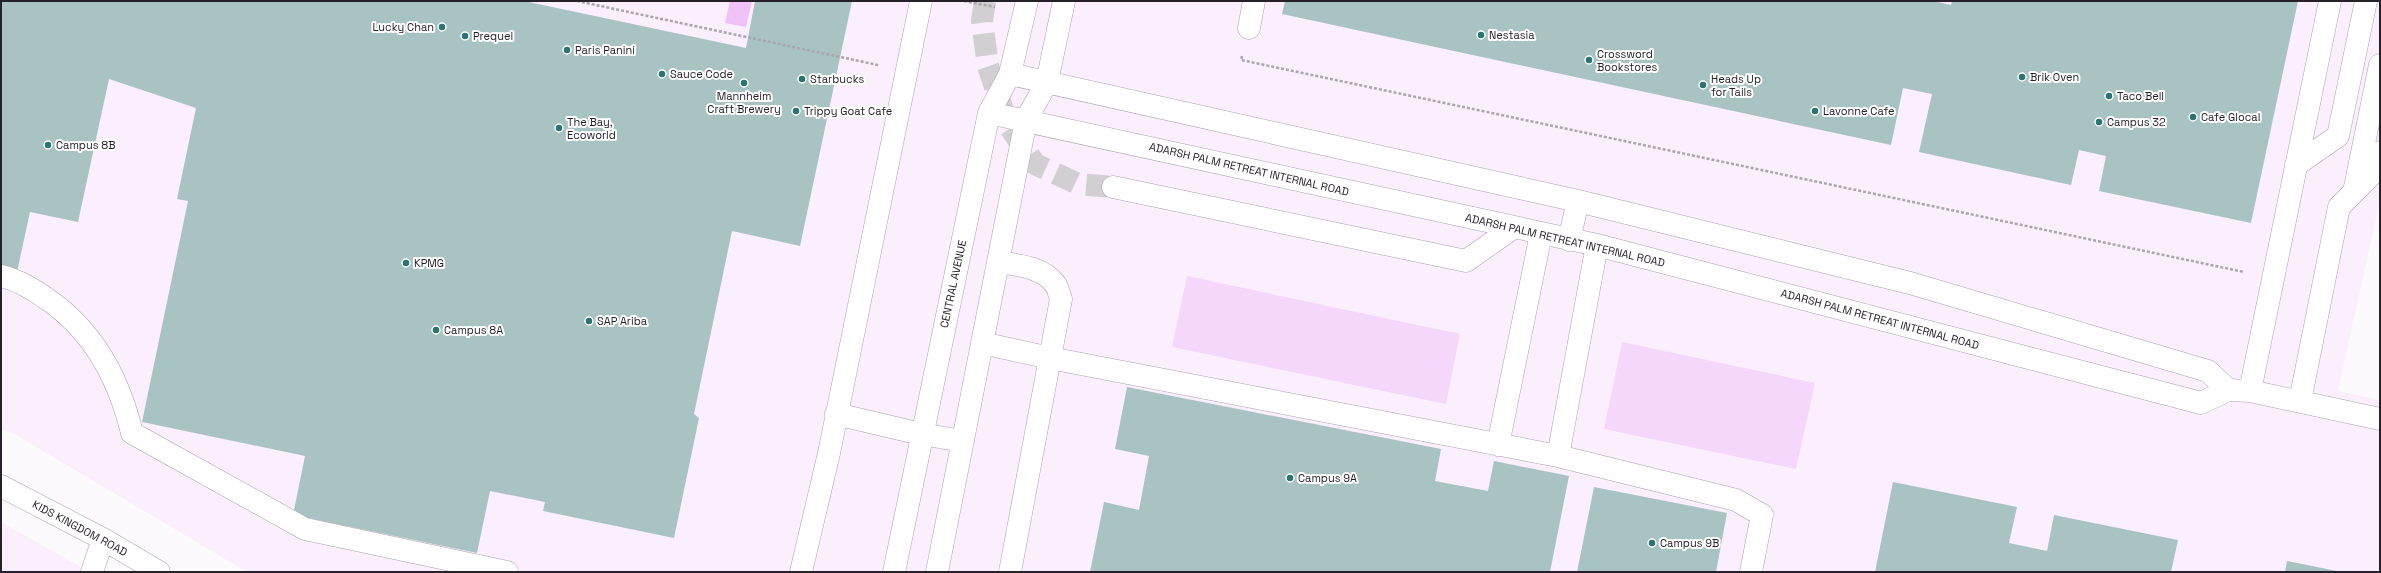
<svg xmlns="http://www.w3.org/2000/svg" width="2381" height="573" font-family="'Space Grotesk',sans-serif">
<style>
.built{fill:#fbeefd}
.green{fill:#f5d7fc}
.water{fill:#eec2f7}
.building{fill:#a8c3c1}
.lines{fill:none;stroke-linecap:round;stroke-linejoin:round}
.minor-tunnel{stroke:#d2cfd3;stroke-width:22;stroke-dasharray:22 11;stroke-linecap:butt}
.minor-casing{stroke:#ad9fb1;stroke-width:23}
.path{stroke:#aaa6ac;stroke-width:2.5;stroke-dasharray:3 2;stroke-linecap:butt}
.minor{stroke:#fff;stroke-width:22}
.poi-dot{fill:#2b746f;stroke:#fff;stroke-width:1.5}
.labels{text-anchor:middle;stroke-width:4;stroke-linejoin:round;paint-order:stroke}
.poi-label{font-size:11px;fill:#262128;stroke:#fff;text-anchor:start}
.street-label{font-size:11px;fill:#262128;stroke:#fff}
</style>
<rect width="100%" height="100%" fill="#fdfafe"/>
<path class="built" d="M1 1H2380V201L2338 391 2380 400V572H247L16 435 1 429Z
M1 522 90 572H1Z"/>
<path class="green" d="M1187 276 1460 334 1446 404 1172 347Z
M1622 342 1815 383 1796 469 1604 429Z"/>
<path class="water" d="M730 1H752L746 27 725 23Z"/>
<path class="building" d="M1 1H524L746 48 755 1H852L800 246 732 231 694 414 699 418 674 538 543 511 545 502 490 491 477 553 293 515 305 456 142 422 188 201 177 199 196 108 109 79 78 222 30 212 17 272 1 268Z
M1285 1H1933L1951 5 1952 1H2298L2251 223 2099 191 2106 156 2079 150 2071 185 1919 152 1932 94 1903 88 1891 145 1282 14Z
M1127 387 1441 449 1435 481 1488 491 1494 461 1569 476 1550 572H1090L1104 502 1139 510 1149 456 1115 449Z
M1893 482 2017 507 2009 543 2047 551 2054 515 2178 540 2171 572H1875Z
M1594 487 1727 513 1716 572H1577Z
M2287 561 2337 571V572H2285Z"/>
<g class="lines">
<path class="minor-tunnel" d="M985 1 982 21 988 66 1008 125 1035 164 1078 184 1113 187"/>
<g class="minor-casing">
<path id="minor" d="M1249 28 1254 1
M1010 74 1578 201 1910 283 2208 371 2228 390
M989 113 1597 245 2201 403 2228 390 2250 391 2380 419
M2296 165 2338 136 2366 1
M1113 187 1466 261 1513 228
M2354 192 2380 65
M1569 240 1578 201
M998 262C1017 265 1043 267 1055 284 1058 287 1059 294 1061 299L1010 572
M1 276C18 280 33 289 47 299 94 331 119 379 132 433L305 529 507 572
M982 343 1050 358 1558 456 1736 500 1762 515 1751 572
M2250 391 2330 1
M2300 401 2339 207 2376 170 2380 152
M836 414 921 434 963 441
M1498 445 1541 234
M1558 456 1597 245
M1 486 103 539 159 572
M92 572 103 539
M801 572 829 453 921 1
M894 572 989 113 1010 74 1027 1
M937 572 1026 120 1047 82 1064 1"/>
</g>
<path class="path" d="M577 1 878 65
M964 1 995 7
M1242 56 1241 60 2244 272"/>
<use href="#minor" class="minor"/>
</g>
<g class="poi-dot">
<circle cx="442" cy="27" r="4"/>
<circle cx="1481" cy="35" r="4"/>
<circle cx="465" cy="36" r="4"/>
<circle cx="567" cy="50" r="4"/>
<circle cx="1589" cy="60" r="4"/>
<circle cx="662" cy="74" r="4"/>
<circle cx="2022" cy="77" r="4"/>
<circle cx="802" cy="79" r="4"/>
<circle cx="744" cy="83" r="4"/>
<circle cx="1703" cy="85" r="4"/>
<circle cx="2109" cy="96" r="4"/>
<circle cx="796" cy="111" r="4"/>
<circle cx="1815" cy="111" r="4"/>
<circle cx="2193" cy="117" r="4"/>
<circle cx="2099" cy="122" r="4"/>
<circle cx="559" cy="128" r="4"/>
<circle cx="48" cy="145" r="4"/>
<circle cx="406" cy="263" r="4"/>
<circle cx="589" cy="321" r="4"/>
<circle cx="436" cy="330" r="4"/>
<circle cx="1290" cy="478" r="4"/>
<circle cx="1652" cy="543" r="4"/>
</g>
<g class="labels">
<g class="poi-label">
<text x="434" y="31" text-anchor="end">Lucky Chan</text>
<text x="1489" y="39">Nestasia</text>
<text x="473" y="40">Prequel</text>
<text x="575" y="54">Paris Panini</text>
<text x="1597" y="58">Crossword<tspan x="1597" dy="13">Bookstores</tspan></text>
<text x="670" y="78">Sauce Code</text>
<text x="2030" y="81">Brik Oven</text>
<text x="810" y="83">Starbucks</text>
<text x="1711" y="83">Heads Up<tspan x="1711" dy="13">for Tails</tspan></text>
<text x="744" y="100" text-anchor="middle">Mannheim<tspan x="744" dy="13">Craft Brewery</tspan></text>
<text x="2117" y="100">Taco Bell</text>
<text x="804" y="115">Trippy Goat Cafe</text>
<text x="1823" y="115">Lavonne Cafe</text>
<text x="2201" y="121">Cafe Glocal</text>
<text x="567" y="126">The Bay,<tspan x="567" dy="13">Ecoworld</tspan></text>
<text x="2107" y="126">Campus 32</text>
<text x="56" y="149">Campus 8B</text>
<text x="414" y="267">KPMG</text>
<text x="597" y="325">SAP Ariba</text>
<text x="444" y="334">Campus 8A</text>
<text x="1298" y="482">Campus 9A</text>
<text x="1660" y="547">Campus 9B</text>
</g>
<g class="street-label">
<text transform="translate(1249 169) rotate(13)" y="4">ADARSH PALM RETREAT INTERNAL ROAD</text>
<text transform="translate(1565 240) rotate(13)" y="4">ADARSH PALM RETREAT INTERNAL ROAD</text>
<text transform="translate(953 284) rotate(-78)" y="4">CENTRAL AVENUE</text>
<text transform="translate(1880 319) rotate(15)" y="4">ADARSH PALM RETREAT INTERNAL ROAD</text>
<text transform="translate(80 528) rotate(28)" y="4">KIDS KINGDOM ROAD</text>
</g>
</g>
<rect width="2381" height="573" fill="none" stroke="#262128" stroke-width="4"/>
</svg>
